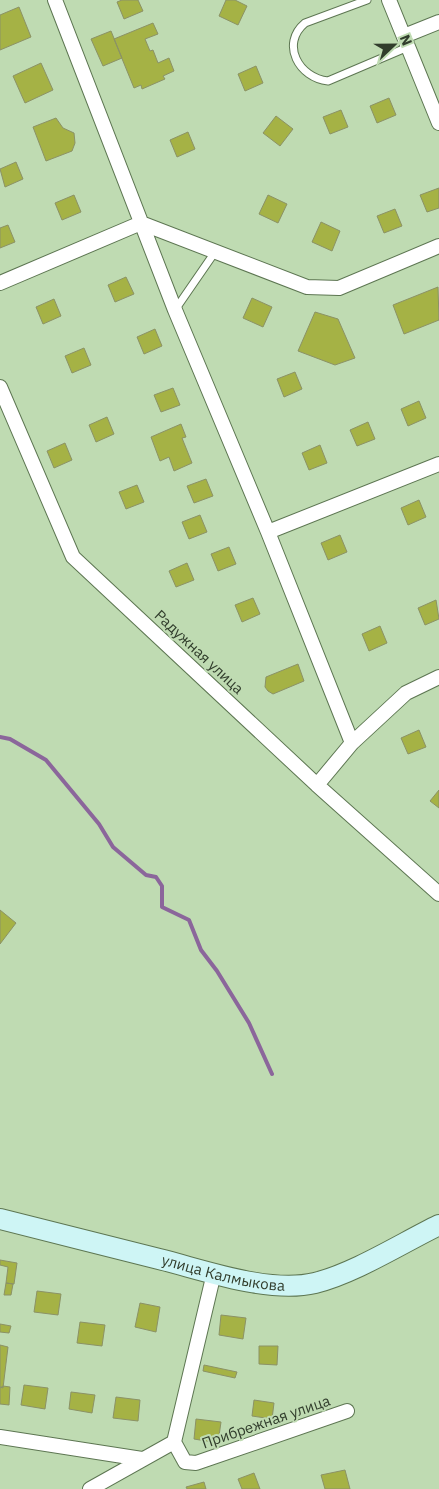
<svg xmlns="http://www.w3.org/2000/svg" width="439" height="1489" font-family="'IBM Plex Sans',sans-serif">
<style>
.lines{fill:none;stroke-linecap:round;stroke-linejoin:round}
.stream{stroke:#8b669b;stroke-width:4}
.building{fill:#a5b245;stroke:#8b9266}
.service-casing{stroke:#5d7652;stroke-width:9}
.minor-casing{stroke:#5d7652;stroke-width:16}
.secondary-casing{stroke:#5d7652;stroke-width:22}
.service{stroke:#fff;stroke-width:7}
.minor{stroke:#fff;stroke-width:14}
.secondary{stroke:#cef5f5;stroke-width:20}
.labels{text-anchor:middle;stroke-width:4;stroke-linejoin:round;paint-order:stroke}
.street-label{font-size:15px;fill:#313d2c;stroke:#bfdbb2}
</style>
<rect width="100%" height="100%" fill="#bfdbb2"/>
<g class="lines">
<path class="stream" d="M0 737 10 739 46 760 99 824 113 847 146 875 156 877 162 886V907L189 920 201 950 217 971 249 1023 272 1074"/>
</g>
<path class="building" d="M122 0H138L143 11 124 19 117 2Z
M226 0H235L247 6 238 25 219 16Z
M19 7 31 37 0 50V15Z
M153 23 158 34 145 39 150 51 153 50 158 63 169 58 174 71 163 76 165 79 142 89 141 85 134 88 114 39Z
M111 31 122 58 103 66 91 39Z
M41 63 53 90 25 103 13 76Z
M256 66 263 83 245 91 238 74Z
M389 98 396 115 377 123 370 106Z
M341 110 348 127 330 134 323 117Z
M276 116 293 129 280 146 263 133Z
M56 118 63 128 74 133 75 143 72 151 46 161 33 127Z
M188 132 195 149 177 157 170 140Z
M16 162 23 179 5 187 0 169Z
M439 188V208L427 212 420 195Z
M74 195 81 212 62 220 55 203Z
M268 195 287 204 278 223 259 214Z
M395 209 402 226 384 233 377 216Z
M321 222 340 231 332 251 312 242Z
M8 225 15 242 0 248V228Z
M126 277 134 294 115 302 108 285Z
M438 287 439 320 404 334 393 305Z
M252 298 272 307 263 327 243 318Z
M54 299 61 316 43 324 36 307Z
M315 312 338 319 355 358 335 365 298 351Z
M155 329 162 346 144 354 137 337Z
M84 348 91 365 72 373 65 356Z
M295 372 302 389 284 397 277 379Z
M173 388 180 405 161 412 154 395Z
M419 401 426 418 408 426 401 409Z
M107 417 114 434 96 442 89 425Z
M368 422 375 439 357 446 350 430Z
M181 424 186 437 182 438 192 463 174 471 169 457 160 461 151 437Z
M65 443 72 460 54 468 47 451Z
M320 445 327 463 309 470 302 453Z
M206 479 213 496 194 503 187 486Z
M137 485 144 502 126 509 119 492Z
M419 500 426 517 408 525 401 508Z
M200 515 207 532 189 539 182 522Z
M340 535 347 552 328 560 321 543Z
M229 547 236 564 218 571 211 554Z
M187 563 194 580 176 587 169 571Z
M253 598 260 614 242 622 235 605Z
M436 600 439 619 425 625 418 608Z
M380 626 387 643 369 651 362 634Z
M298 664 304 681 273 694 268 691 265 687 266 677Z
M419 730 426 747 408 754 401 738Z
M439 790V808L430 801Z
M0 910 16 923 0 944Z
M0 1260 17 1263 14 1284 6 1283 8 1267 0 1265Z
M6 1283 13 1284 11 1295H4Z
M37 1291 61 1294 58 1315 34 1312Z
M140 1303 160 1307 156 1332 135 1327Z
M221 1315 246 1318 243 1339 219 1335Z
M80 1322 105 1325 102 1346 77 1343Z
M0 1324 11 1326 9 1333 0 1332Z
M0 1345 8 1347 3 1388 0 1387Z
M259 1346H278L277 1365 259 1364Z
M204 1365 237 1372 235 1378 203 1371Z
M24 1385 48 1388 45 1409 21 1405Z
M3 1386 10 1387 9 1405 0 1404V1388Z
M71 1392 95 1395 92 1413 69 1409Z
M116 1397 140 1400 138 1421 113 1418Z
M254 1400 274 1403 272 1419 252 1416Z
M196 1419 221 1422 218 1443 194 1439Z
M345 1470 350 1489H325L321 1475Z
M254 1473 260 1489H242L238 1479Z
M204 1482 206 1489H187L186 1487Z"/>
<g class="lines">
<g class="service-casing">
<path id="service" d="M367 0 305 23C280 44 299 78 328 81L408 47
M175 310 215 252"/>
</g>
<g class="minor-casing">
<path id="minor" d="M55 0 175 310 268 532 352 743
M389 0 439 123
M404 36 439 22
M0 283 141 223 307 287 339 288 439 246
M0 387 73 557 317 785 439 894
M268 532 439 464
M317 785 352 743 406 693 439 677
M214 1273 174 1442 185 1462 196 1463 347 1411
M0 1437 142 1459
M90 1489 174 1442"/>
</g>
<g class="secondary-casing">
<g id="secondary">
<path id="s1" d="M0 1219C53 1232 106 1246 159 1259 204 1270 269 1294 315 1283 355 1273 402 1243 439 1225"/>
</g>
</g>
<use href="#service" class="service"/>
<use href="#minor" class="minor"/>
<use href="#secondary" class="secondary"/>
</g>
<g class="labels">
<g class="street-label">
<text transform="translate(199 652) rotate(43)" y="5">Радужная улица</text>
<text dy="5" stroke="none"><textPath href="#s1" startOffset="230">улица Калмыкова</textPath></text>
<text transform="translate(266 1422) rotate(-19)" y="5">Прибрежная улица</text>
</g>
</g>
<g transform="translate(394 45) rotate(68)" stroke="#bfdbb2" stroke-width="4" paint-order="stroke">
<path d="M0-4L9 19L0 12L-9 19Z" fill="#313d2c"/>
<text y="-8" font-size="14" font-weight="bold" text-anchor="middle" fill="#313d2c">N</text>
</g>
</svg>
